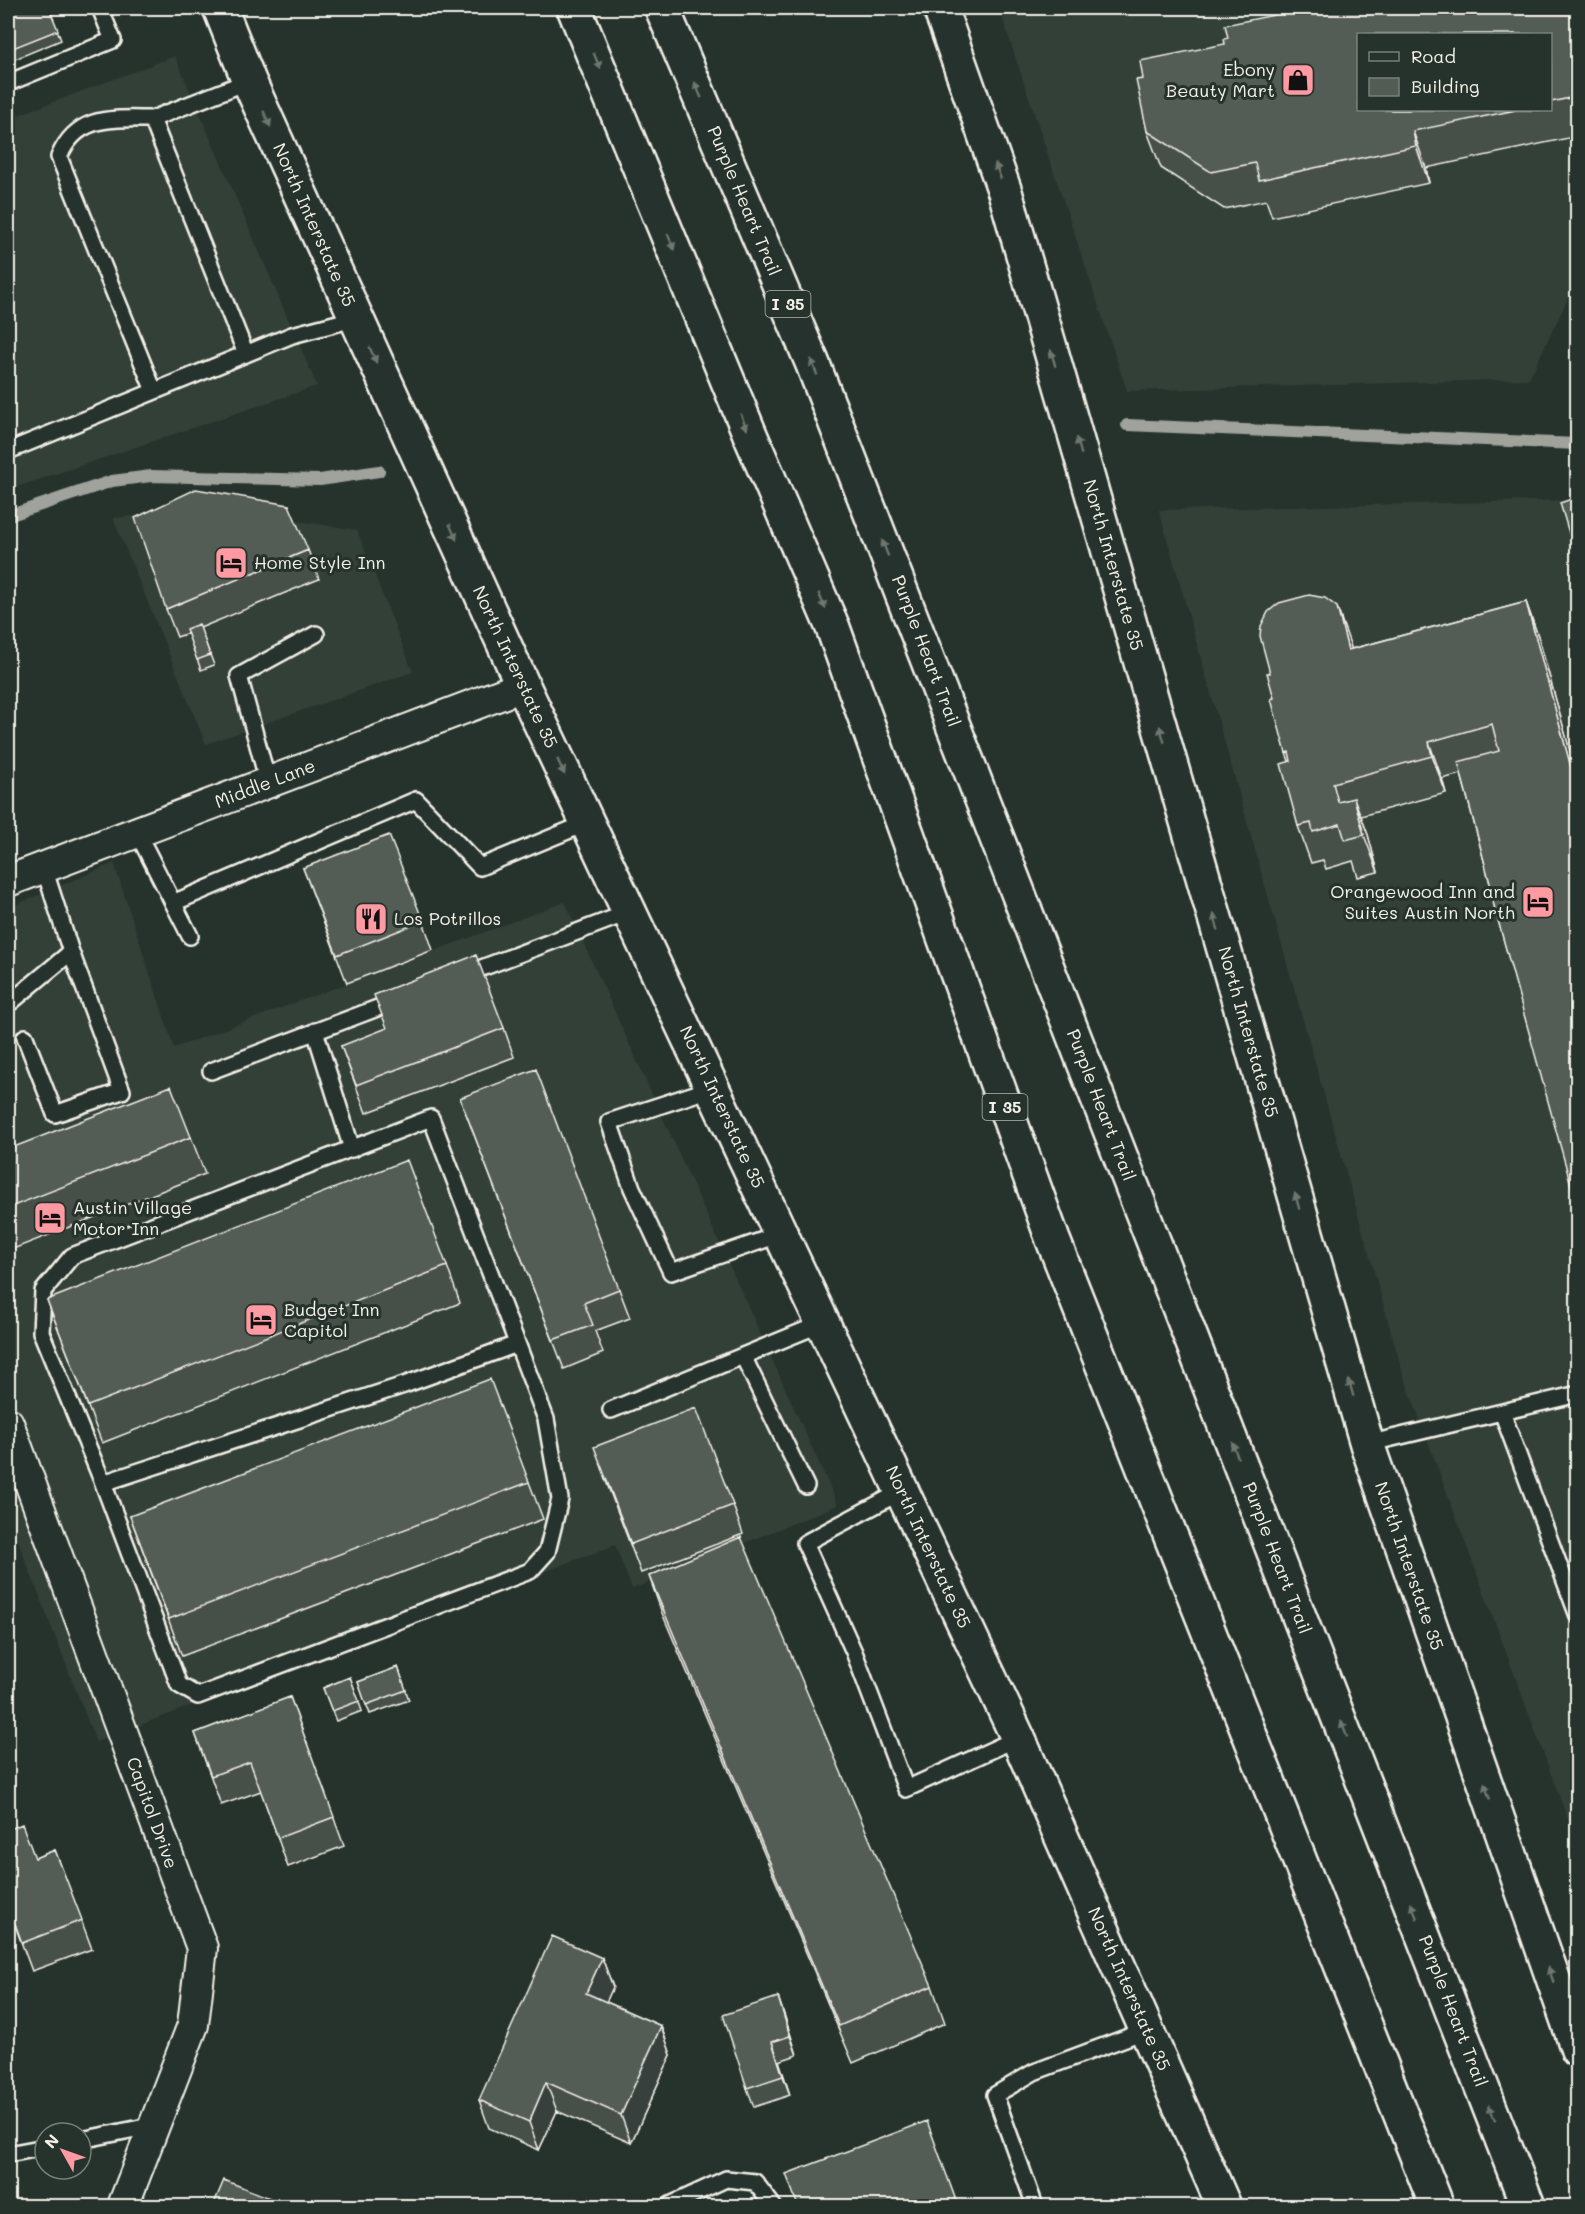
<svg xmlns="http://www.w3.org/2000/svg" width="1585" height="2214" font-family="Mali,sans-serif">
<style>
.built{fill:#333f39;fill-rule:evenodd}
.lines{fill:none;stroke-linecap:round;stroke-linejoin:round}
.stream{stroke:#9fa39b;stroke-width:12}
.service-casing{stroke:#f4f1e8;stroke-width:20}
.minor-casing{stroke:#f4f1e8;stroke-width:34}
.secondary-casing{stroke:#f4f1e8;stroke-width:38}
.motorway-casing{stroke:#f4f1e8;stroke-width:38}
.service{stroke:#26332d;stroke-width:15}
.minor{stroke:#26332d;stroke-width:30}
.secondary{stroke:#26332d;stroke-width:33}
.motorway{stroke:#26332d;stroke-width:33}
.wall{fill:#474f49;stroke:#f4f1e8;stroke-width:1.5;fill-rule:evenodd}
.shaded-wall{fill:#39403c;stroke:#f4f1e8;stroke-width:1.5}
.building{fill:#525c55;stroke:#f4f1e8;stroke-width:1.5}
.oneway{fill:#6e766e}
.labels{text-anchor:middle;stroke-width:6;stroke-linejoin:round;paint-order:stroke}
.shield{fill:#26332d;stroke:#b6b8b0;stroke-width:1.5}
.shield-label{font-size:16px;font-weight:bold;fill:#f4f1e8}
.poi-label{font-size:18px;fill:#f4f1e8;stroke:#26332d;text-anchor:start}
.street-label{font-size:18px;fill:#f4f1e8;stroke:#26332d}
</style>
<rect width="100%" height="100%" fill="#26332d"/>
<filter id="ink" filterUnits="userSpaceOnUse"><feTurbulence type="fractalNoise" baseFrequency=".0167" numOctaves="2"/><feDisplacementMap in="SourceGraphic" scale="12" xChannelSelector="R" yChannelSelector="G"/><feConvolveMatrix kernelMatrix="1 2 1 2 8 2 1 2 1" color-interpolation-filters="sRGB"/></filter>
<g filter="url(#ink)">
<path class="built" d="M999 8H1577V280L1529 379 1127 391ZM1358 34H1550V110H1358Z
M175 56 317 386 8 490V119Z
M1577 500V1844L1403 1374 1159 510Z
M212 508 357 530 413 672 206 744 113 518Z
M114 863 174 1048 565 902 838 1505 632 1589 615 1545 96 1742 8 1515V908Z"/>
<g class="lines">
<path class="stream" d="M1127 425 1578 444
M8 516 112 481 151 476 320 480 379 471"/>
<g class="service-casing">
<path id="service" d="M8 83 113 40 100 8
M152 119C113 119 77 114 59 157L154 391
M246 354 152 119 249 81
M8 451 292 335 357 318
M268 782 239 676 316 634
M137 832 190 936
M173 903 416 800 480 867 587 823
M463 975 630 912
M11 1002 71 952 44 868
M315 1031 352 1149
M25 1037 55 1114 122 1091 71 952
M211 1071 396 1001
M713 1088 609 1122 632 1188 671 1272 781 1234
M743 1356 806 1486
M611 1410 823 1323
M1502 1412 1578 1616
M1367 1444 1578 1394
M103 1483 41 1332 43 1291 72 1256 431 1118 546 1419 560 1499 547 1552 530 1571 198 1696 179 1685 103 1483 404 1385 517 1344
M902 1491 805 1543 854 1652 906 1789 1018 1738
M81 2140 155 2125
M8 2154 45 2147
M670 2205 726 2179 755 2182 773 2206
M1035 2206 995 2095 1034 2072 1147 2030"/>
</g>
<g class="minor-casing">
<path id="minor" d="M8 881 523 686
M8 1423 202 1948 193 2025 123 2206"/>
</g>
<g class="secondary-casing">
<path id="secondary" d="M220 8 249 81 523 686 1018 1738 1224 2206
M940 8 1005 192 1367 1444 1578 2050"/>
</g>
<g class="motorway-casing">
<path id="motorway" d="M574 8 751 437 833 628 1053 1240 1437 2206
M662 8 812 362 1528 2206"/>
</g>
<use href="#service" class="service"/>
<use href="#minor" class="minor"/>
<use href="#secondary" class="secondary"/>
<use href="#motorway" class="motorway"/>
</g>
<path class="wall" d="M8 8H49L61 40 8 62Z
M1578 8V136L1426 168 1429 183 1272 217 1266 200 1224 209 1161 168 1147 131 1143 79 1225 44ZM1551 34V110H1359Z
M1578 499V552L1576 553 1572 543Z
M308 550 319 579 200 628 214 665 201 670 188 633 177 637 166 609Z
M1526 602 1539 639 1578 780V1206L1490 891H1492L1461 774 1442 779 1446 793 1361 816 1368 835 1378 872 1358 877 1353 861 1326 869 1323 860 1311 863 1298 826 1289 761 1286 753 1274 698 1270 673 1350 644 1351 649Z
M303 868 423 921 433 950 347 983Z
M504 1028 514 1057 366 1113 341 1046Z
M460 1098 619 1289 630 1318 595 1331 603 1353 564 1369Z
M8 1131 14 1147 191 1137 205 1174 8 1251Z
M447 1266 460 1303 102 1443 47 1300Z
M604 1476 733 1505 743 1534 641 1573Z
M529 1482 543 1519 182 1656 130 1516Z
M649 1576 932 1986 945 2023 853 2063 662 1613Z
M398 1667 409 1700 370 1714 358 1682Z
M350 1677 362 1711 336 1721 323 1688Z
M290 1697 344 1846 288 1867 261 1791 221 1805 195 1733Z
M8 1830 35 1858 55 1850 92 1949 32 1971 14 1923 8 1925Z
M602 1958 613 1987 606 2002 661 2026 671 2055 631 2143 557 2111 539 2150 489 2128 479 2100Z
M778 1997 797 2055 779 2061 790 2095 754 2107 747 2088Z"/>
<path class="shaded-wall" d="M1578 89V108L1574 97Z
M1413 131 1426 168 1429 183 1416 146Z
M1526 602 1539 639 1578 780V793Z
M1337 607 1350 644 1362 687 1348 650Z
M1429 742 1442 779 1446 793 1432 756Z
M1354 798 1368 835 1378 872 1364 835Z
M602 1958 613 1987 597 2022 586 1993Z
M778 1997 785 2017 797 2055 790 2036Z
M661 2026 671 2055 631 2143 621 2115Z
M772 2042 779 2061 790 2095 783 2076Z
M546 2082 557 2111 539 2150 529 2122Z"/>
<path class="building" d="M8 8H49L58 30 8 50Z
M1308 8H1578V89L1574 97 1551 102V34H1359V110H1516L1413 131 1416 146 1259 180 1255 163 1211 172 1147 131 1136 80 1143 79 1140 61 1225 44 1224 39 1228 38 1225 25Z
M196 489 289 505 308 550 166 609 135 518Z
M1577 497 1578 541 1572 543 1560 503Z
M1309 595 1325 598 1337 607 1348 650 1526 602 1578 793V1202L1576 1203 1490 891H1492L1458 762 1499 751 1492 724 1429 742 1432 756 1333 783 1338 802 1354 798 1364 835 1345 840 1340 824 1313 832 1311 823 1298 826 1281 764 1291 761 1289 752 1286 753 1271 699 1274 698 1267 673H1270L1260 636 1261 626 1268 612 1279 603Z
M199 624 210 655 197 660 186 629Z
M389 835 423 921 337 955 303 868Z
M476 955 504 1028 356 1085 341 1046 387 1028 374 995Z
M536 1069 619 1289 584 1303 593 1325 553 1340 460 1098Z
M171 1086 191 1137 8 1208V1131L14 1147Z
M407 1160 447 1266 88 1406 47 1300Z
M490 1379 529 1482 169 1619 130 1516Z
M696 1408 733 1505 631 1544 594 1447Z
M741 1537 932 1986 839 2026 649 1576Z
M398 1667 406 1690 366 1705 358 1682Z
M350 1677 359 1701 332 1711 323 1688Z
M290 1697 334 1817 278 1838 250 1762 211 1776 195 1733Z
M22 1824 35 1858 55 1850 82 1920 22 1943 8 1904V1830Z
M552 1936 602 1958 586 1993 661 2026 621 2115 546 2082 529 2122 479 2100Z
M778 1997 790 2036 772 2042 783 2076 747 2088 723 2015Z
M927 2121 958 2206H798L786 2174Z
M224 2180 277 2201 275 2206H213Z"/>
<defs><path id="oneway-solid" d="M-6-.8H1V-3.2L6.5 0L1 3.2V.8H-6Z" transform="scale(1.5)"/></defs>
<g class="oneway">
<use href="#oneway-solid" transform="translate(597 61) rotate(67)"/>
<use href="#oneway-solid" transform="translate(698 90) rotate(-113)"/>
<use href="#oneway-solid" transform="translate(267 119) rotate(66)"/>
<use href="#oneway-solid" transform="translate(998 171) rotate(-110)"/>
<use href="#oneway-solid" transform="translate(671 242) rotate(68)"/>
<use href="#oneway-solid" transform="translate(373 355) rotate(66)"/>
<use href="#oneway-solid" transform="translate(1053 358) rotate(-106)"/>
<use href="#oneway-solid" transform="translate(814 367) rotate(-112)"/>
<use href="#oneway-solid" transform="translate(744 422) rotate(68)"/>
<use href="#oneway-solid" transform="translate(1079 446) rotate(-106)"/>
<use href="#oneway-solid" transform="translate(453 532) rotate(66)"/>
<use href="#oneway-solid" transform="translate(885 548) rotate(-111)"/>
<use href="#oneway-solid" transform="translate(822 601) rotate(67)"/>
<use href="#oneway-solid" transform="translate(1162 734) rotate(-106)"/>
<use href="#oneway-solid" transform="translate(561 767) rotate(65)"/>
<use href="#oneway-solid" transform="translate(1216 922) rotate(-106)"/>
<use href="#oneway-solid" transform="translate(1297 1201) rotate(-106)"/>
<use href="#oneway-solid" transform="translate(1351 1388) rotate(-106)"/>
<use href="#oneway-solid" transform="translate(1235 1450) rotate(-111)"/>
<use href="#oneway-solid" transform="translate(1344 1729) rotate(-111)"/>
<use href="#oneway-solid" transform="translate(1487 1791) rotate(-109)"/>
<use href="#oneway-solid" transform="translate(1414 1911) rotate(-111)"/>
<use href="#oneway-solid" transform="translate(1551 1975) rotate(-109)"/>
<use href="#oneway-solid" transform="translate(1492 2113) rotate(-111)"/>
</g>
</g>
<defs>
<g id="shop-square" transform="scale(1.725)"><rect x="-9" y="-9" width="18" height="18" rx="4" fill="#ff9aa2" stroke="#26332d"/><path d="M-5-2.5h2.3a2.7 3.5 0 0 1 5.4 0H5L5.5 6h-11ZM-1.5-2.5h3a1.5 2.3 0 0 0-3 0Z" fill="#111"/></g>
<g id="hotel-square" transform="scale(1.725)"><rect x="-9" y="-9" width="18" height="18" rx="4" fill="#ff9aa2" stroke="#26332d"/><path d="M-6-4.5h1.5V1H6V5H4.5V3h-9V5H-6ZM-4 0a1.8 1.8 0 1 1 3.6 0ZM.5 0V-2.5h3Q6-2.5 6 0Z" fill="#111"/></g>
<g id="restaurant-square" transform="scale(1.725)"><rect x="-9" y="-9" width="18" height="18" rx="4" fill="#ff9aa2" stroke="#26332d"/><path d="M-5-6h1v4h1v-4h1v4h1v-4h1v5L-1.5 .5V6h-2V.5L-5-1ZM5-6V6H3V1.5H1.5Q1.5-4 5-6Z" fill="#111"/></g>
</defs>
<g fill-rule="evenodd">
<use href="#shop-square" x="1298" y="80"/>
<use href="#hotel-square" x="231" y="563"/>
<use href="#hotel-square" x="1538" y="902"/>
<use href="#restaurant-square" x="371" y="919"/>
<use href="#hotel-square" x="50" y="1218"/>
<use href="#hotel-square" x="261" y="1320"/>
</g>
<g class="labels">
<g class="shield">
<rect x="765.5" y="291" width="45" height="26" rx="4.5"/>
<rect x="982.5" y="1094" width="45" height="26" rx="4.5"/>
</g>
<g class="shield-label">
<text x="788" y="310">I 35</text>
<text x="1005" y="1113">I 35</text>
</g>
<g class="poi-label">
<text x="1275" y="76" text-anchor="end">Ebony<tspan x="1275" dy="21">Beauty Mart</tspan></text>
<text x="254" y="569">Home Style Inn</text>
<text x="1515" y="898" text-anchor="end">Orangewood Inn and<tspan x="1515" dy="21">Suites Austin North</tspan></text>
<text x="394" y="925">Los Potrillos</text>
<text x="73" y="1214">Austin Village<tspan x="73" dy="21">Motor Inn</tspan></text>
<text x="284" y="1316">Budget Inn<tspan x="284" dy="21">Capitol</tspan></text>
</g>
<g class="street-label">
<text transform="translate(744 201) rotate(67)" y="6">Purple Heart Trail</text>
<text transform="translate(314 225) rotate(66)" y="6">North Interstate 35</text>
<text transform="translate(1113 565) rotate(74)" y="6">North Interstate 35</text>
<text transform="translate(926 651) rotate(69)" y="6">Purple Heart Trail</text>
<text transform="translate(515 667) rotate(65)" y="6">North Interstate 35</text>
<text transform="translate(265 784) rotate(-21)" y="6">Middle Lane</text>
<text transform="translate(1248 1032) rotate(74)" y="6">North Interstate 35</text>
<text transform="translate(1101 1105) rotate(69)" y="6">Purple Heart Trail</text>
<text transform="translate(722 1107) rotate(65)" y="6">North Interstate 35</text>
<text transform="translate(928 1547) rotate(65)" y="6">North Interstate 35</text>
<text transform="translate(1277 1558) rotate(69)" y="6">Purple Heart Trail</text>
<text transform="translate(1409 1566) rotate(71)" y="6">North Interstate 35</text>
<text transform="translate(152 1813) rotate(70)" y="6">Capitol Drive</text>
<text transform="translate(1129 1989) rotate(66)" y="6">North Interstate 35</text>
<text transform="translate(1453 2011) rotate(69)" y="6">Purple Heart Trail</text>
</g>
</g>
<rect width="1585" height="2214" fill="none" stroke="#26332d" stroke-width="30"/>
<rect x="15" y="15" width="1555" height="2184" fill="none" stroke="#f4f1e8" stroke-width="2" filter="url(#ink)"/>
<rect x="1357" y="33" width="195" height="78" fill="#26332d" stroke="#787f78" stroke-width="1.5"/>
<rect x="1369" y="52" width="30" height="9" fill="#26332d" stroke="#787f78" stroke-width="1.5"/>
<text x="1411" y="63" font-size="18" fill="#f4f1e8">Road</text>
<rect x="1369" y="78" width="30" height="18" fill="#525c55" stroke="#787f78" stroke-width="1.5"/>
<text x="1411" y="93" font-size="18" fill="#f4f1e8">Building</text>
<g transform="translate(63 2151) rotate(310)"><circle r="28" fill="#26332d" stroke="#787f78" stroke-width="1.5"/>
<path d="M0-4.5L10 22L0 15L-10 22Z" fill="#ff9aa2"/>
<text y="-9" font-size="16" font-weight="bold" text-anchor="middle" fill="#f4f1e8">N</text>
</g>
</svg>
